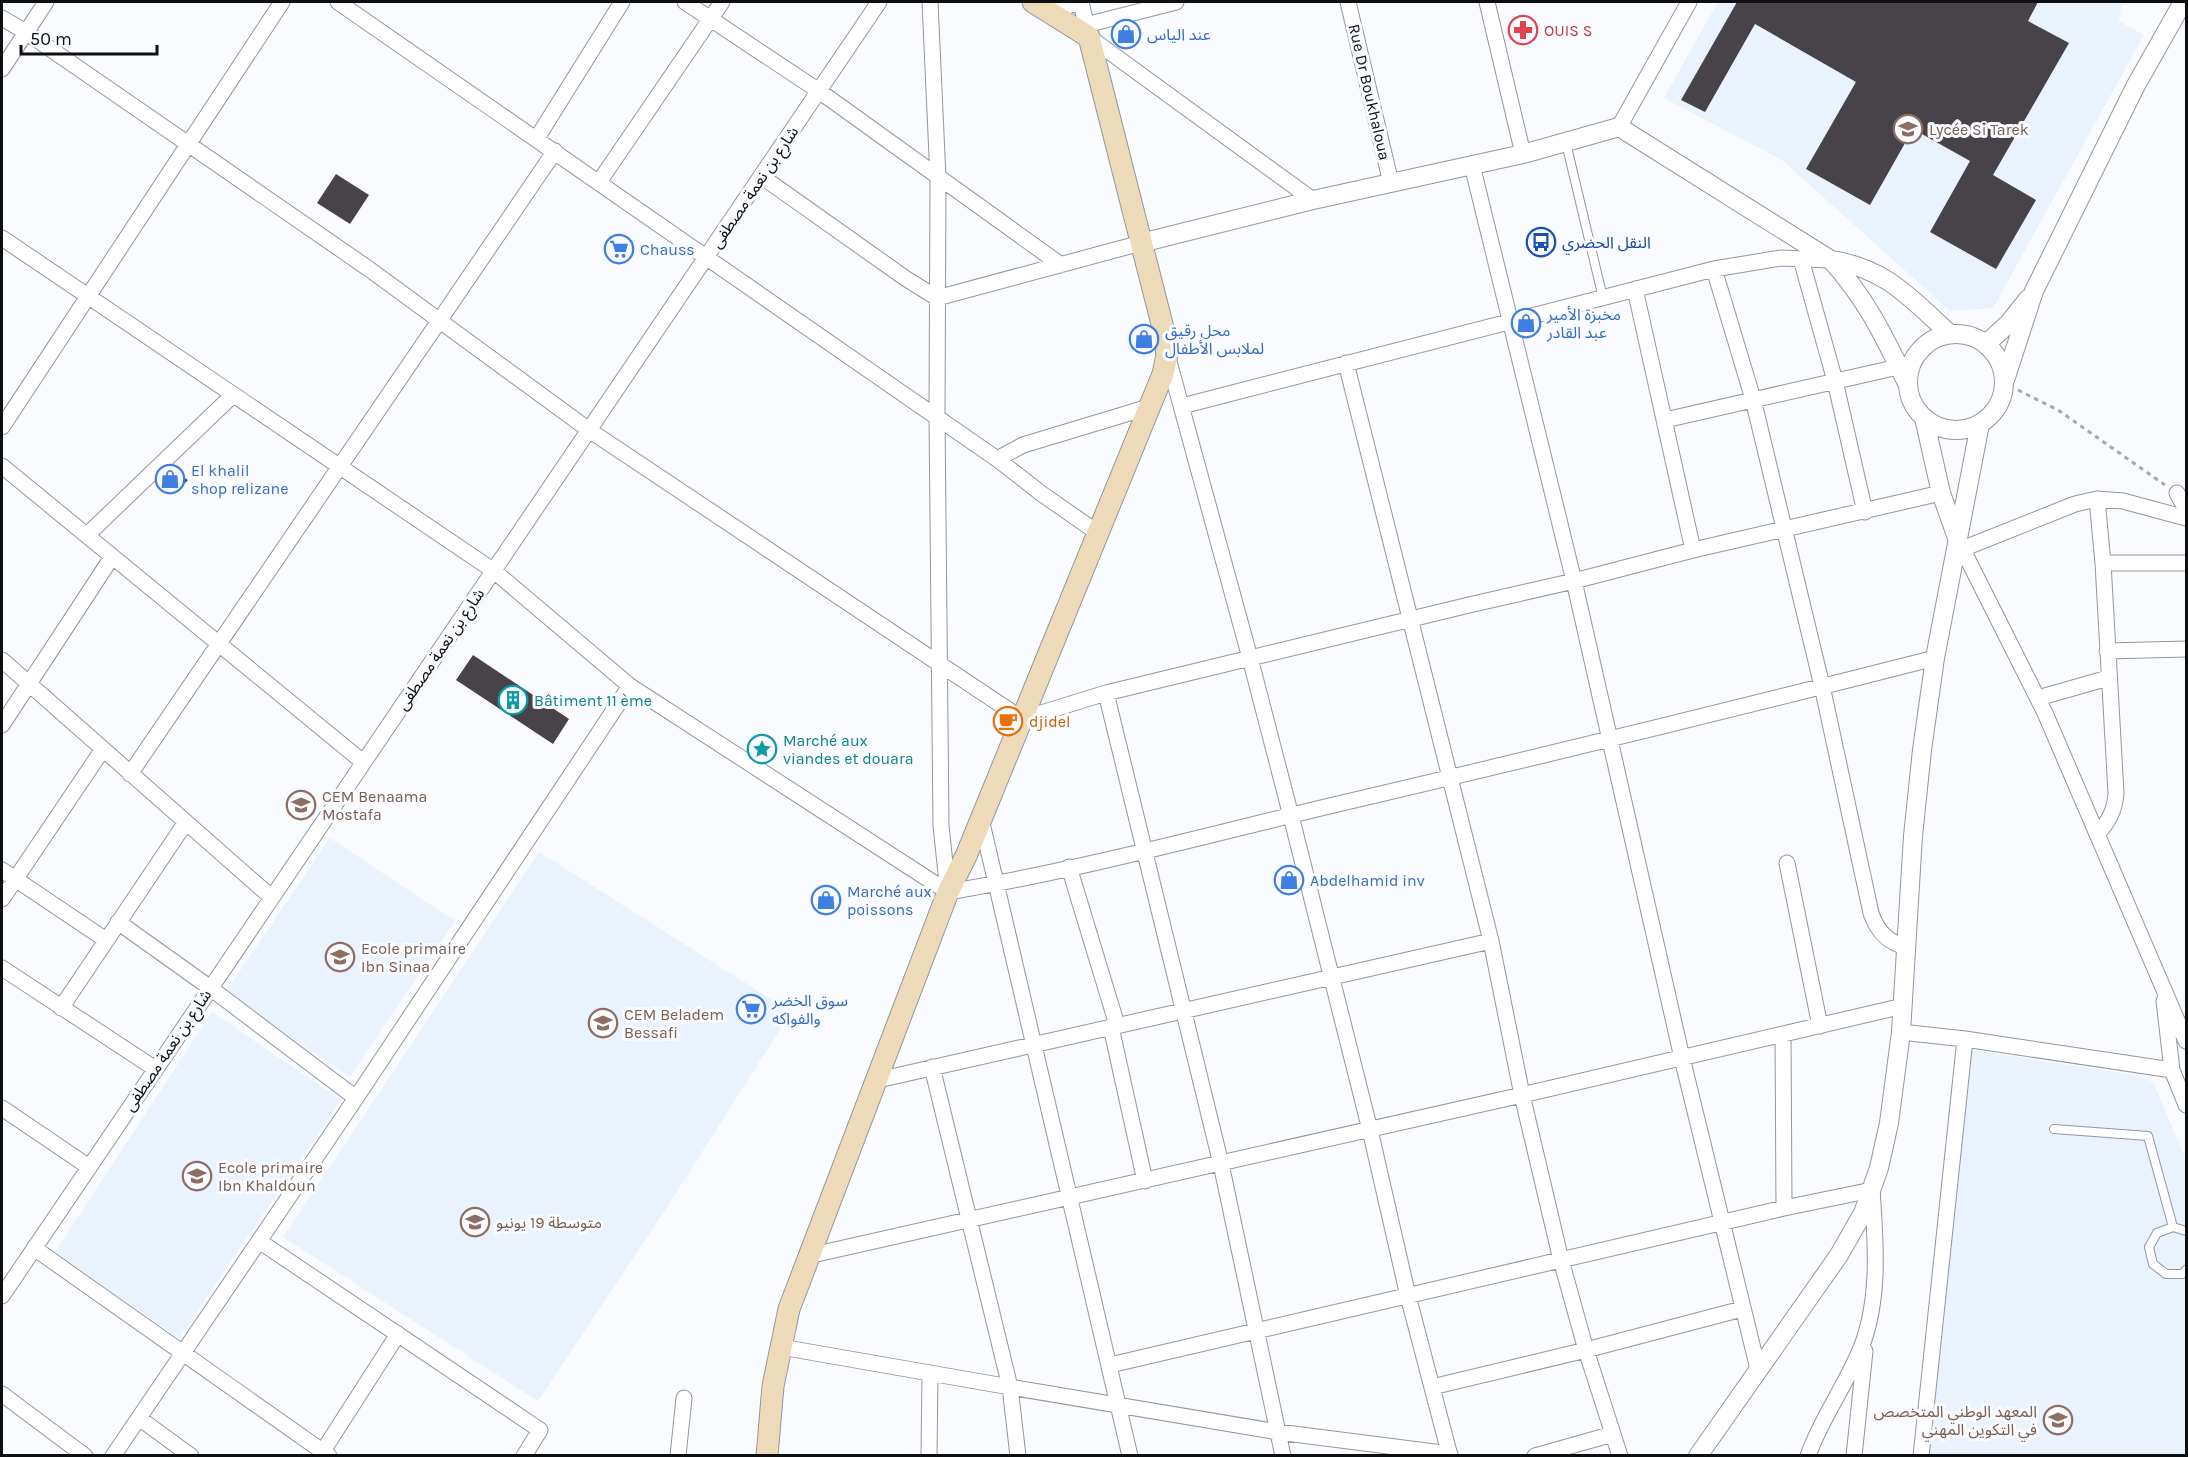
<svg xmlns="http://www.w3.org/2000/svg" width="2188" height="1457" font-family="Karla,'Noto Sans Arabic',sans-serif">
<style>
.built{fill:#e9f2fd}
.building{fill:#484349}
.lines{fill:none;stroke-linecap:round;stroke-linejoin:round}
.service-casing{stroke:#92979e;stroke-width:10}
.minor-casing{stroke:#92979e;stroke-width:17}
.tertiary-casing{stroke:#92979e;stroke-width:20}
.secondary-casing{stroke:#92979e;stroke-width:23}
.path{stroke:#a7a9ac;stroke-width:3;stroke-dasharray:4.5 4.5;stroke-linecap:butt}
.service{stroke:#fff;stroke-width:8}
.minor{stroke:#fff;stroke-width:15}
.tertiary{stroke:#fff;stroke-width:18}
.secondary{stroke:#eddab9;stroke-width:21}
.labels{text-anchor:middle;stroke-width:6;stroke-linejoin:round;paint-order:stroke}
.health-label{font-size:16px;fill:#be3a42;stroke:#f9fbfe;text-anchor:start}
.shop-label{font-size:16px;fill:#366cbe;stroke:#f9fbfe;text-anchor:start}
.street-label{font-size:16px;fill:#0d0f11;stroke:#f9fbfe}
.education-label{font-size:16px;fill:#785e54;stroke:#f9fbfe;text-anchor:start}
.transit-label{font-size:16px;fill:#164399;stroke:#f9fbfe;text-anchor:start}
.culture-label{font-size:16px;fill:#0d838f;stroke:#f9fbfe;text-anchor:start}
.food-label{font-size:16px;fill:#c56008;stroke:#f9fbfe;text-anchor:start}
</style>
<rect width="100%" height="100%" fill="#f9fbfe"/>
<path class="built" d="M1718 2H2122L2119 21 2144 35 1993 308 1950 311 1782 160 1664 98Z
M330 838 455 921 350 1077 225 993Z
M539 852 791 1012 667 1207 538 1401 283 1237Z
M212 1012 341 1100 179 1338 55 1252Z
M1972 1050 2135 1075 2153 1082 2186 1160V1455L1926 1456 1933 1382Z"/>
<path class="building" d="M1737 2H2038L2028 21 2069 43 1993 175 2036 200 1996 269 1930 232 1970 161 1913 129 1870 205 1806 169 1856 82 1755 24 1705 112 1681 100Z
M336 174 369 195 350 224 317 203Z
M170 469 188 480 175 493 157 481Z
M473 655 569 719 553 744 456 680Z"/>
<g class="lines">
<g class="service-casing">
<path id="service" d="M1566 143 1603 298
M2054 1129 2148 1136 2173 1227
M2186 1231 2173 1227 2157 1233 2149 1247 2153 1264 2166 1274H2182L2186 1270"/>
</g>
<g class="minor-casing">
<path id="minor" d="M338 2 997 459
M685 2 819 91 1061 265
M930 2 938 178 937 417 941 826 948 892
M1081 2 1089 37 1313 200
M1348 2 1391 183
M1487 2 1523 154
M1048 12 1080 2
M2 18 26 32 369 269 589 430 1022 719 1106 693 1469 605 1574 581 1693 550 1941 493
M1086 25 1176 2
M2 69 46 2
M1619 127 1689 2
M537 138 622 2
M1472 165 1574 581 1682 1058 1758 1369
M761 176 905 278 937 298 1141 243
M599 182 722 2
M2 238 494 571 630 686 948 892C1074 871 1197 838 1321 808 1526 760 1731 710 1935 658
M1801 259 1835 381 1865 512
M1714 269 1753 399 1822 686 1871 913C1877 931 1887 942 1906 947
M1635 289 1693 550
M1168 358 1250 658 1291 816 1370 1130 1408 1296 1450 1456
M1346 363 1491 941 1522 1095 1561 1260 1586 1350 1620 1456
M1182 406 1714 269 1781 258 1831 260
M1665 420 1898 367
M2 427 282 2
M2 466 363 762
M2177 493 2186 509
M2097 499 2103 563 2116 793C2115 810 2109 822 2097 834
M1098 533 1042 494 997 459 1023 445 1149 407
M87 535 233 395
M1957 538 2045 713 2186 1041
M1962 549 2075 504 2097 499 2123 501 2186 518
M2103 563H2186
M2107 651 2186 649
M2 660 271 897
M1106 693 1221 1164 1283 1456
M2038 698 2108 678
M2 725 112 557
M130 774 555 151
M981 819 1130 1456
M1787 863 1820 1026
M1069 867 1117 1025
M2 870 106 940
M2 899 103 749
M118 922 209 987 356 1098
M2 968 154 1068
M2164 1001 2172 1070 2186 1105
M61 1008 186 822
M1111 1027 1145 1181
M1901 1032 1965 1039 2172 1070
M1783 1034 1784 1208
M932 1067 1010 1387 1278 1432 1450 1454
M878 1080 1491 941
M2 1108 89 1167
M259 1241 540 1430 524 1456
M34 1248 329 1456
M808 1256 1522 1095 1903 1006
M2 1296 879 2
M781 1347 1010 1387 1018 1456
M1110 1365 1784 1208 1872 1190C1876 1244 1881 1307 1857 1357 1842 1391 1820 1421 1808 1456
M1432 1387 1586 1350 1742 1309
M2 1394 85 1456
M139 1418 191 1456
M323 1451 398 1334
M113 1456 356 1098 630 686
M678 1456 684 1398
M929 1456 930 1373
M1535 1456 1613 1434
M1854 1456 1865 1351
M1921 1456 1965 1039"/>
</g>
<g class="tertiary-casing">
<path id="tertiary" d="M1141 243 1313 200 1523 154 1619 127 1831 260C1868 301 1884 337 1908 385
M1831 260C1886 268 1911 299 1950 334
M1908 382a48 48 0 1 1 96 0a48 48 0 1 1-96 0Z
M1986 344 2008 324 2028 299
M2005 380 2034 291 2135 87 2183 2
M1924 418 1941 493 1957 538
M1698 1456 1839 1255 1863 1213 1879 1168 1889 1123 1901 1032 1913 836 1922 750 1935 658 1980 424"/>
</g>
<g class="secondary-casing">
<path id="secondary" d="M767 1456 773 1386 789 1309 948 892 966 856 1163 374 1167 355 1164 332 1089 37 1033 2"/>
</g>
<path class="path" d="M2018 390 2058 410 2165 485"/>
<use href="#service" class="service"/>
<use href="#minor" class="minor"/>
<use href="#tertiary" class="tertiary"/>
<use href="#secondary" class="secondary"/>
</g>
<defs>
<g id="pharmacy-ring" transform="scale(1.5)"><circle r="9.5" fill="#f9fbfe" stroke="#e0444e" stroke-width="1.5"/><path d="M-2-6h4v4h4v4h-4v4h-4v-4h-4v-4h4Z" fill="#e0444e"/></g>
<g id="shop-ring" transform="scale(1.5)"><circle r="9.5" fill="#f9fbfe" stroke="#3f7fe0" stroke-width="1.5"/><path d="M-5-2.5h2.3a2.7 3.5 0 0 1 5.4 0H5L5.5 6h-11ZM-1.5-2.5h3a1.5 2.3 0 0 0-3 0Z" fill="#3f7fe0"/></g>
<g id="school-ring" transform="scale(1.5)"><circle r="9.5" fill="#f9fbfe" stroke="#8d6e63" stroke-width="1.5"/><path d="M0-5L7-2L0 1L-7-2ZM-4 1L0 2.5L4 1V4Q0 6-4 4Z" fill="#8d6e63"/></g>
<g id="bus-ring" transform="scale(1.5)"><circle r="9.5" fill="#f9fbfe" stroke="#1a4fb4" stroke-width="1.5"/><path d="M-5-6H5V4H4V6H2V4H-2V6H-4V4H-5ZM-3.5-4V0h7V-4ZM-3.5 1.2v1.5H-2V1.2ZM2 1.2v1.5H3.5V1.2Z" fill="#1a4fb4"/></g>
<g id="supermarket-ring" transform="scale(1.5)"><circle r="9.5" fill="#f9fbfe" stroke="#3f7fe0" stroke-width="1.5"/><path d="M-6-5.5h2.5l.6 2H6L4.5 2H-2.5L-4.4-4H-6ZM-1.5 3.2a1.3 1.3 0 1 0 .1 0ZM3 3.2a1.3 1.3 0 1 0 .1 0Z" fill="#3f7fe0"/></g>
<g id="building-ring" transform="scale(1.5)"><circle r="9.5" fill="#f9fbfe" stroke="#0f9aa8" stroke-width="1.5"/><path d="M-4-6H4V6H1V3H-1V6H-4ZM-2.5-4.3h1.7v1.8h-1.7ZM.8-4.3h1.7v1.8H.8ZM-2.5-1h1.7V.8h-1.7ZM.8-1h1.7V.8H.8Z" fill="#0f9aa8"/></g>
<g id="cafe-ring" transform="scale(1.5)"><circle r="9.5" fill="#f9fbfe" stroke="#e8710a" stroke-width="1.5"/><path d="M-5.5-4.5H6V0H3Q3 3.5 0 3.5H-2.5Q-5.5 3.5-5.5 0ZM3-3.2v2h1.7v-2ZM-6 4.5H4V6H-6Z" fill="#e8710a"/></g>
<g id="sight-ring" transform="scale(1.5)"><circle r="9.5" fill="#f9fbfe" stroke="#0f9aa8" stroke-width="1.5"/><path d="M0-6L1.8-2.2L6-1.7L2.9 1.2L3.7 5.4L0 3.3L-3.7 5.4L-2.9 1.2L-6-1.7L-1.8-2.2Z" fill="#0f9aa8"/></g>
</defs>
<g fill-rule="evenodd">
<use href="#pharmacy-ring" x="1523" y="30"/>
<use href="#shop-ring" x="1126" y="34"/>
<use href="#school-ring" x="1908" y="129"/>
<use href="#bus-ring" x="1541" y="242"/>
<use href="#supermarket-ring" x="619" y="249"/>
<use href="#shop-ring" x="1526" y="323"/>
<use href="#shop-ring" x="1144" y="339"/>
<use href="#shop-ring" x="170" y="479"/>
<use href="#building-ring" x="513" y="700"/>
<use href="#cafe-ring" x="1008" y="721"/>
<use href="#sight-ring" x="762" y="749"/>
<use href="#school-ring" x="301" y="805"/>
<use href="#shop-ring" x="1289" y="880"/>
<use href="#shop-ring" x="826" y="900"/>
<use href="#school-ring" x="340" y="957"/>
<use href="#supermarket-ring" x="751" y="1009"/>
<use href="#school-ring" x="603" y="1023"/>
<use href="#school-ring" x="197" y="1176"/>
<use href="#school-ring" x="475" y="1222"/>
<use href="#school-ring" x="2058" y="1420"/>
</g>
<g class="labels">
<g class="health-label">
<text x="1544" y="36">OUIS S</text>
</g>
<g class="shop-label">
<text x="1147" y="40">عند الياس</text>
<text x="640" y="255">Chauss</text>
<text x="1547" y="320">مخبزة الأمير<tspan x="1547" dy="18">عبد القادر</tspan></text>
<text x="1165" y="336">محل رقيق<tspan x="1165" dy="18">لملابس الأطفال</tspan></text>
<text x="191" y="476">El khalil<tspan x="191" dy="18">shop relizane</tspan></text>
<text x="1310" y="886">Abdelhamid inv</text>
<text x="847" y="897">Marché aux<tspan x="847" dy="18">poissons</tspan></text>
<text x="772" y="1006">سوق الخضر<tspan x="772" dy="18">والفواكه</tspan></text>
</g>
<g class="street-label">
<text transform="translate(1370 92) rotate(77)" y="6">Rue Dr Boukhaloua</text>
<text transform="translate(754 187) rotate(-56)" y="6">شارع بن نعمة مصطفى</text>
<text transform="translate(440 649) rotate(-56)" y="6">شارع بن نعمة مصطفى</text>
<text transform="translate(167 1050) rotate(-56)" y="6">شارع بن نعمة مصطفى</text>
</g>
<g class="education-label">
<text x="1929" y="135">Lycée Si Tarek</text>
<text x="322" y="802">CEM Benaama<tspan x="322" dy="18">Mostafa</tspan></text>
<text x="361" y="954">Ecole primaire<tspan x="361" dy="18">Ibn Sinaa</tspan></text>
<text x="624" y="1020">CEM Beladem<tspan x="624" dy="18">Bessafi</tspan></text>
<text x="218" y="1173">Ecole primaire<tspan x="218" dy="18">Ibn Khaldoun</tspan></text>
<text x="496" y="1228">متوسطة 19 يونيو</text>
<text x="2037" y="1417" text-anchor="end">المعهد الوطني المتخصص<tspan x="2037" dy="18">في التكوين المهني</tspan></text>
</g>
<g class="transit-label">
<text x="1562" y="248">النقل الحضري</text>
</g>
<g class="culture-label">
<text x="534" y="706">Bâtiment 11 ème</text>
<text x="783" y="746">Marché aux<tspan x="783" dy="18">viandes et douara</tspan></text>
</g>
<g class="food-label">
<text x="1029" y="727">djidel</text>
</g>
</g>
<rect width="2188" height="1457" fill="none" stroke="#0d0f11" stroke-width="6"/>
<path d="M21 45v9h136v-9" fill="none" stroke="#0d0f11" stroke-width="3"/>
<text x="30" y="45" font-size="18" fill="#0d0f11" stroke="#f9fbfe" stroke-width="4.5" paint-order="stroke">50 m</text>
</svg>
